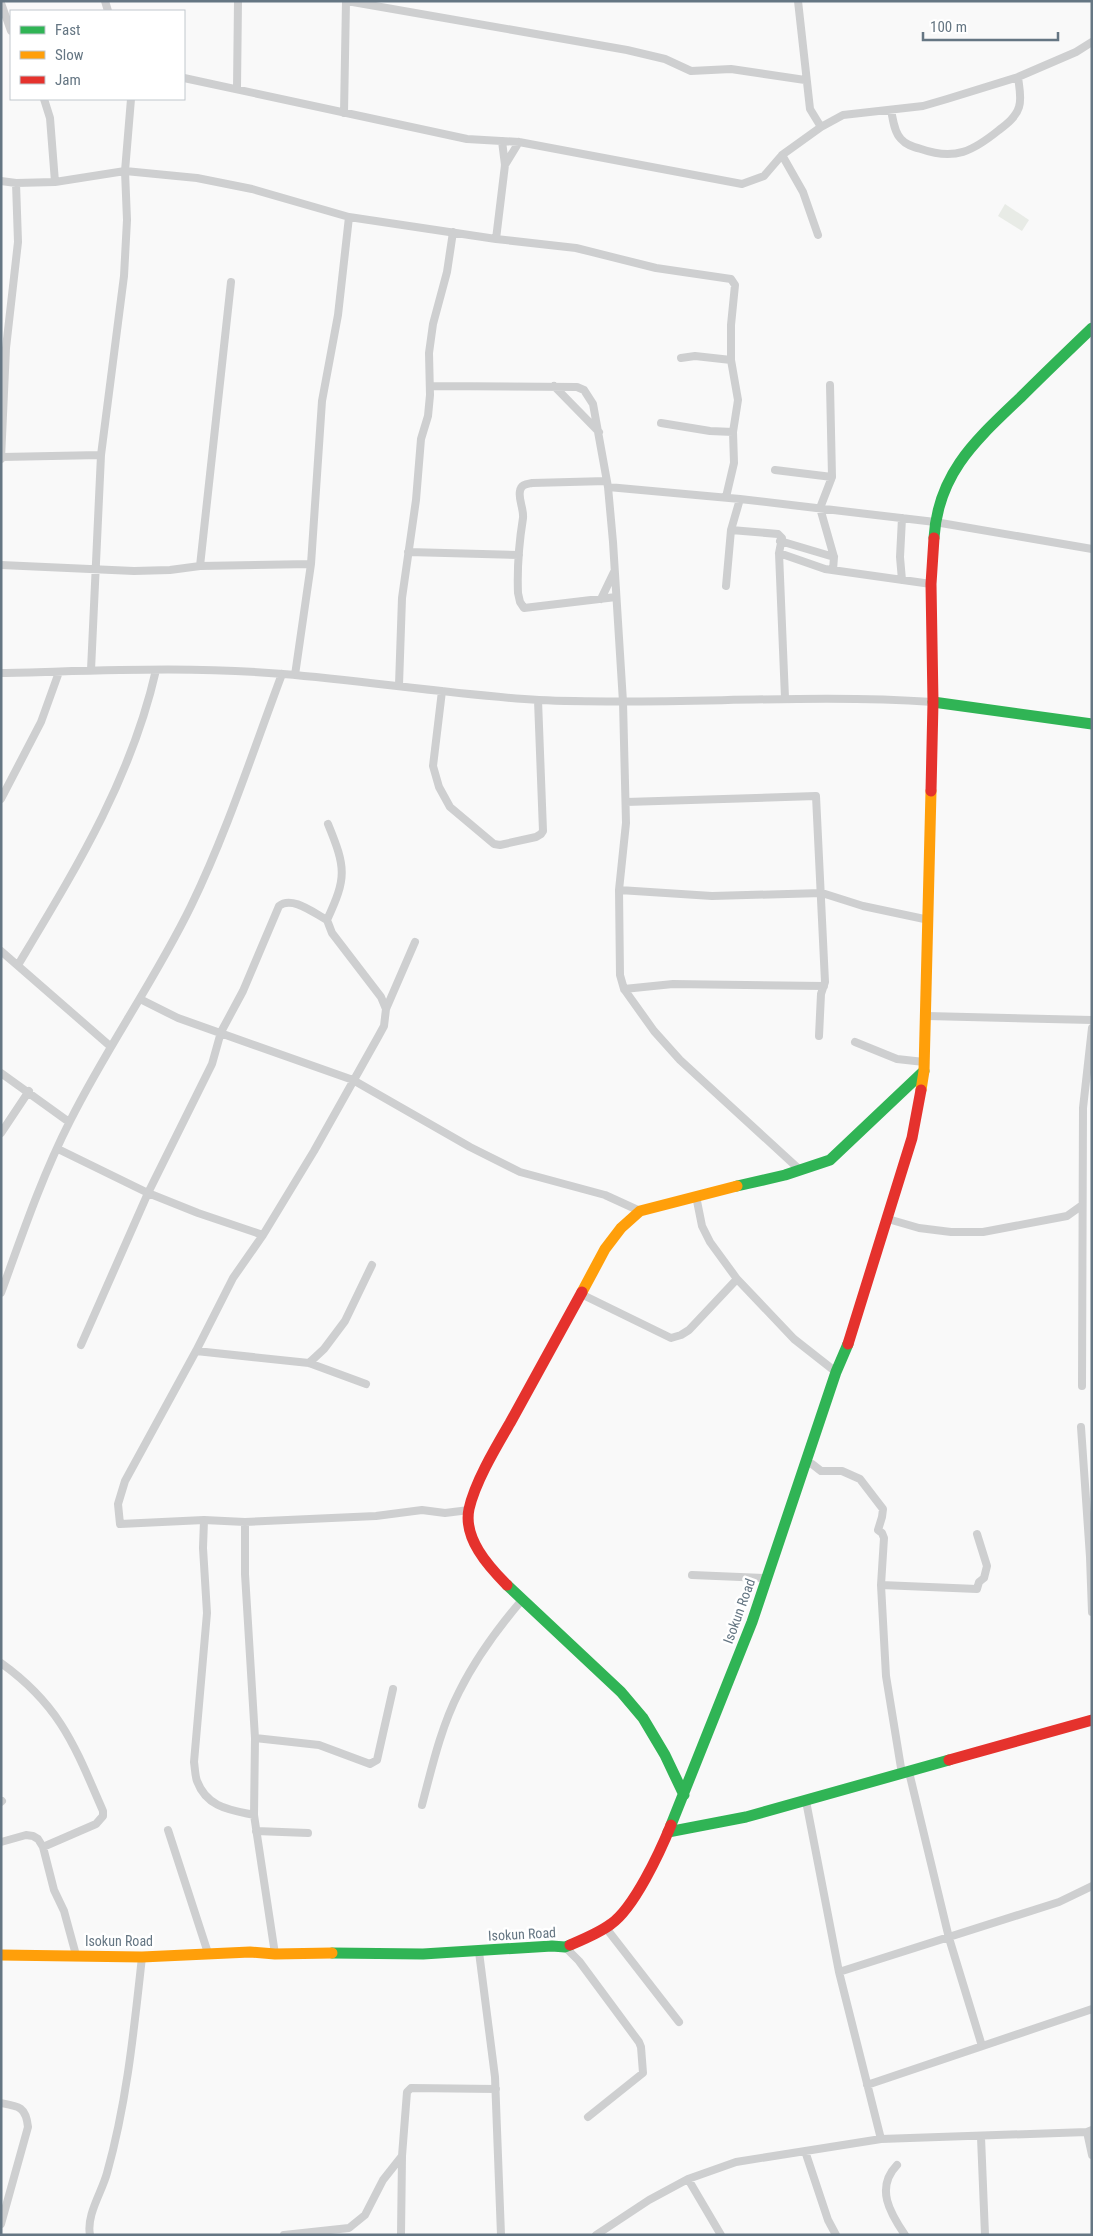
<svg xmlns="http://www.w3.org/2000/svg" width="1093" height="2236" font-family="'Roboto Condensed',sans-serif">
<style>
.green{fill:#e8ebe6}
.lines{fill:none;stroke-linecap:round;stroke-linejoin:round}
.street{stroke:#cecfd0;stroke-width:8}
.fast{stroke:#30b455;stroke-width:11}
.slow{stroke:#ff9f0a;stroke-width:11}
.jam{stroke:#e5322d;stroke-width:11}
.labels{text-anchor:middle;stroke-width:5;stroke-linejoin:round;paint-order:stroke}
.street-label{font-size:14px;fill:#657683;stroke:#fff}
</style>
<rect width="100%" height="100%" fill="#f9f9f9"/>
<path class="green" d="M1005 204 1029 220 1022 231 998 216Z"/>
<g class="lines">
<path class="street" d="M105 1 108 11
M347 1 627 50 665 59 691 71 731 69 805 80
M798 1 810 109 821 127
M1 3 11 31
M184 78 467 139 519 142 742 184 764 176 782 155 821 127 843 115 923 106 947 99 1018 77 1076 52 1092 42
M237 88 238 1
M44 99 50 118 55 182
M891 110C893 119 894 132 901 139 906 145 914 147 921 149 955 161 973 151 999 130 1007 124 1016 117 1019 107 1022 98 1019 86 1018 77
M344 113 346 1
M782 155 803 192 818 235
M505 165 519 142
M1 181 16 183 55 182 125 171 197 178 252 189 349 217 496 239 576 248 656 268 731 279 735 285 731 325V360L738 400 733 432 734 463 726 497
M496 239 505 165 502 141
M681 358 695 356 731 360
M830 385 832 477 820 508 834 557 833 570
M430 386 577 387 584 390 593 404 608 487 613 542 623 702 626 823 619 890 620 975 624 989 654 1031 680 1060 800 1170
M554 386 599 432
M661 423 710 431 733 432
M2 457 101 455
M1 459 6 348 18 242 16 183
M775 470 832 477
M607 481 532 483C527 484 521 484 520 491 518 499 524 509 523 518 519 543 517 568 518 593L520 602 524 608 616 597
M608 487 740 499 935 522 1092 549
M731 530 778 534 782 538 779 553 785 698
M780 541 834 557
M408 552 519 555
M779 553 825 569 931 584
M1 565 134 571 170 570 200 566 311 564
M200 566 231 282
M902 580 900 557 902 518
M726 586 731 530 740 499
M601 599 614 572
M91 670 101 455 124 276 127 220 125 171 131 99
M1 673C95 671 189 666 283 674 368 681 454 695 539 700 671 706 802 693 933 702
M295 675 311 564 322 401 338 315 349 217
M399 685 402 598 416 500 421 439 428 416 430 395 429 353 433 324 447 272 453 232
M442 691 433 766 439 787 450 807 494 844 500 845 536 837 541 834 543 831 538 700
M1 799 41 722 59 672
M626 802 816 796 825 982 821 994 819 1036
M328 824C346 868 347 877 327 920L332 933 381 997 386 1009
M619 890 712 896 822 893 863 906 929 920
M415 942 386 1009 384 1026 378 1037 314 1151 263 1235 233 1278 196 1351 125 1481 118 1504 120 1524 204 1520 245 1522 376 1516 422 1510 445 1513 469 1510
M1 951 110 1046
M18 965C75 870 131 780 156 670
M624 989 673 984 824 986
M140 999 178 1018 353 1080 470 1147 520 1172 605 1195 640 1211
M927 1016 1092 1020
M855 1042 897 1059 924 1062
M1 1073 69 1122
M1 1133 29 1091
M58 1149 148 1193 198 1213 263 1235
M696 1196 702 1226 710 1242 737 1279 794 1339 836 1372
M888 1219 919 1228 951 1232H983L1067 1216 1081 1206
M1 1293C22 1235 42 1176 70 1121 107 1047 155 980 191 906 227 832 253 751 282 674
M581 1294 671 1338 681 1335 689 1330 737 1279
M81 1345 148 1193 212 1064 221 1032 243 991 279 906C292 895 315 914 327 920
M196 1351 309 1363 366 1384
M309 1363 324 1349 345 1321 372 1265
M1082 1386 1083 1108 1092 1028
M1081 1427 1090 1557 1092 1612
M806 1463 812 1464 821 1471H842L860 1479 883 1509 882 1517 878 1530 882 1533 884 1538 881 1585 886 1676 902 1774
M204 1520 203 1548 207 1613 194 1762C195 1768 195 1776 197 1781 207 1808 231 1810 254 1815
M245 1522V1574L255 1738 254 1815 275 1954
M692 1575 767 1578
M881 1585 977 1589 979 1582 984 1578 987 1566 977 1534
M1 1663C61 1706 75 1747 103 1811V1816L96 1824 43 1847
M255 1738 319 1745 370 1764 377 1760 393 1689
M909 1772 949 1938 982 2046
M806 1801 839 1972 881 2139
M1 1802 2 1801
M422 1805C432 1767 441 1727 459 1692 476 1658 498 1628 522 1600
M168 1830 208 1953
M256 1831 308 1833
M1 1842 26 1835 33 1836 38 1839 43 1847 54 1890 64 1911 76 1955
M606 1928 679 2022
M565 1947 579 1961 639 2042 641 2047 643 2073 588 2117
M479 1952 495 2077 501 2235
M839 1972 1059 1902 1092 1886
M867 2085 1092 2009
M1 2103C19 2106 26 2107 28 2127L1 2224
M1087 2132 1092 2155
M981 2137 985 2235
M805 2151 828 2220 836 2235
M897 2165C875 2188 890 2213 905 2235
M688 2179 721 2235
M401 2234 402 2156
M90 2235C86 2215 102 2192 107 2173 127 2102 134 2029 142 1957
M284 2235 349 2228 365 2215 383 2180 402 2156 407 2092 411 2088 496 2089
M596 2235 649 2200 688 2179 736 2162 881 2139 1087 2132 1092 2130"/>
<path class="fast" d="M934 538C938 473 976 440 1020 398 1044 374 1068 351 1092 328
M933 702 1092 724
M737 1186 785 1175 830 1160 924 1071
M507 1585 621 1692 643 1718 665 1755 684 1795
M671 1825 752 1622 836 1372 848 1344
M668 1832 746 1817 949 1760
M332 1953 423 1954 552 1946 565 1947 570 1945"/>
<path class="slow" d="M921 1090 924 1071 931 791
M582 1292 605 1249 621 1228 640 1211 737 1186
M1 1955 142 1957 250 1952 275 1954 332 1953"/>
<path class="jam" d="M931 791 933 702 931 584 934 538
M848 1344 912 1138 921 1090
M507 1585C488 1566 463 1538 469 1509 475 1482 496 1447 510 1423 534 1379 558 1335 582 1292
M949 1760 1092 1720
M570 1945C584 1939 599 1933 611 1924 634 1908 660 1852 671 1825"/>
</g>
<g class="labels">
<g class="street-label">
<text transform="translate(739 1611) rotate(-70)" y="5">Isokun Road</text>
<text transform="translate(522 1934) rotate(-3)" y="5">Isokun Road</text>
<text x="119" y="1946">Isokun Road</text>
</g>
</g>
<rect width="1093" height="2236" fill="none" stroke="#657683" stroke-width="5"/>
<rect x="10" y="10" width="175" height="90" fill="#ffffff" stroke="#c1c8cd"/>
<rect x="20" y="26" width="25" height="8" fill="#30b455" stroke="#c1c8cd"/>
<text x="55" y="35" font-size="15" fill="#657683">Fast</text>
<rect x="20" y="51" width="25" height="8" fill="#ff9f0a" stroke="#c1c8cd"/>
<text x="55" y="60" font-size="15" fill="#657683">Slow</text>
<rect x="20" y="76" width="25" height="8" fill="#e5322d" stroke="#c1c8cd"/>
<text x="55" y="85" font-size="15" fill="#657683">Jam</text>
<path d="M923 32v8h135v-8" fill="none" stroke="#657683" stroke-width="2.5"/>
<text x="930" y="32" font-size="15" fill="#657683" stroke="#ffffff" stroke-width="4" paint-order="stroke">100 m</text>
</svg>
